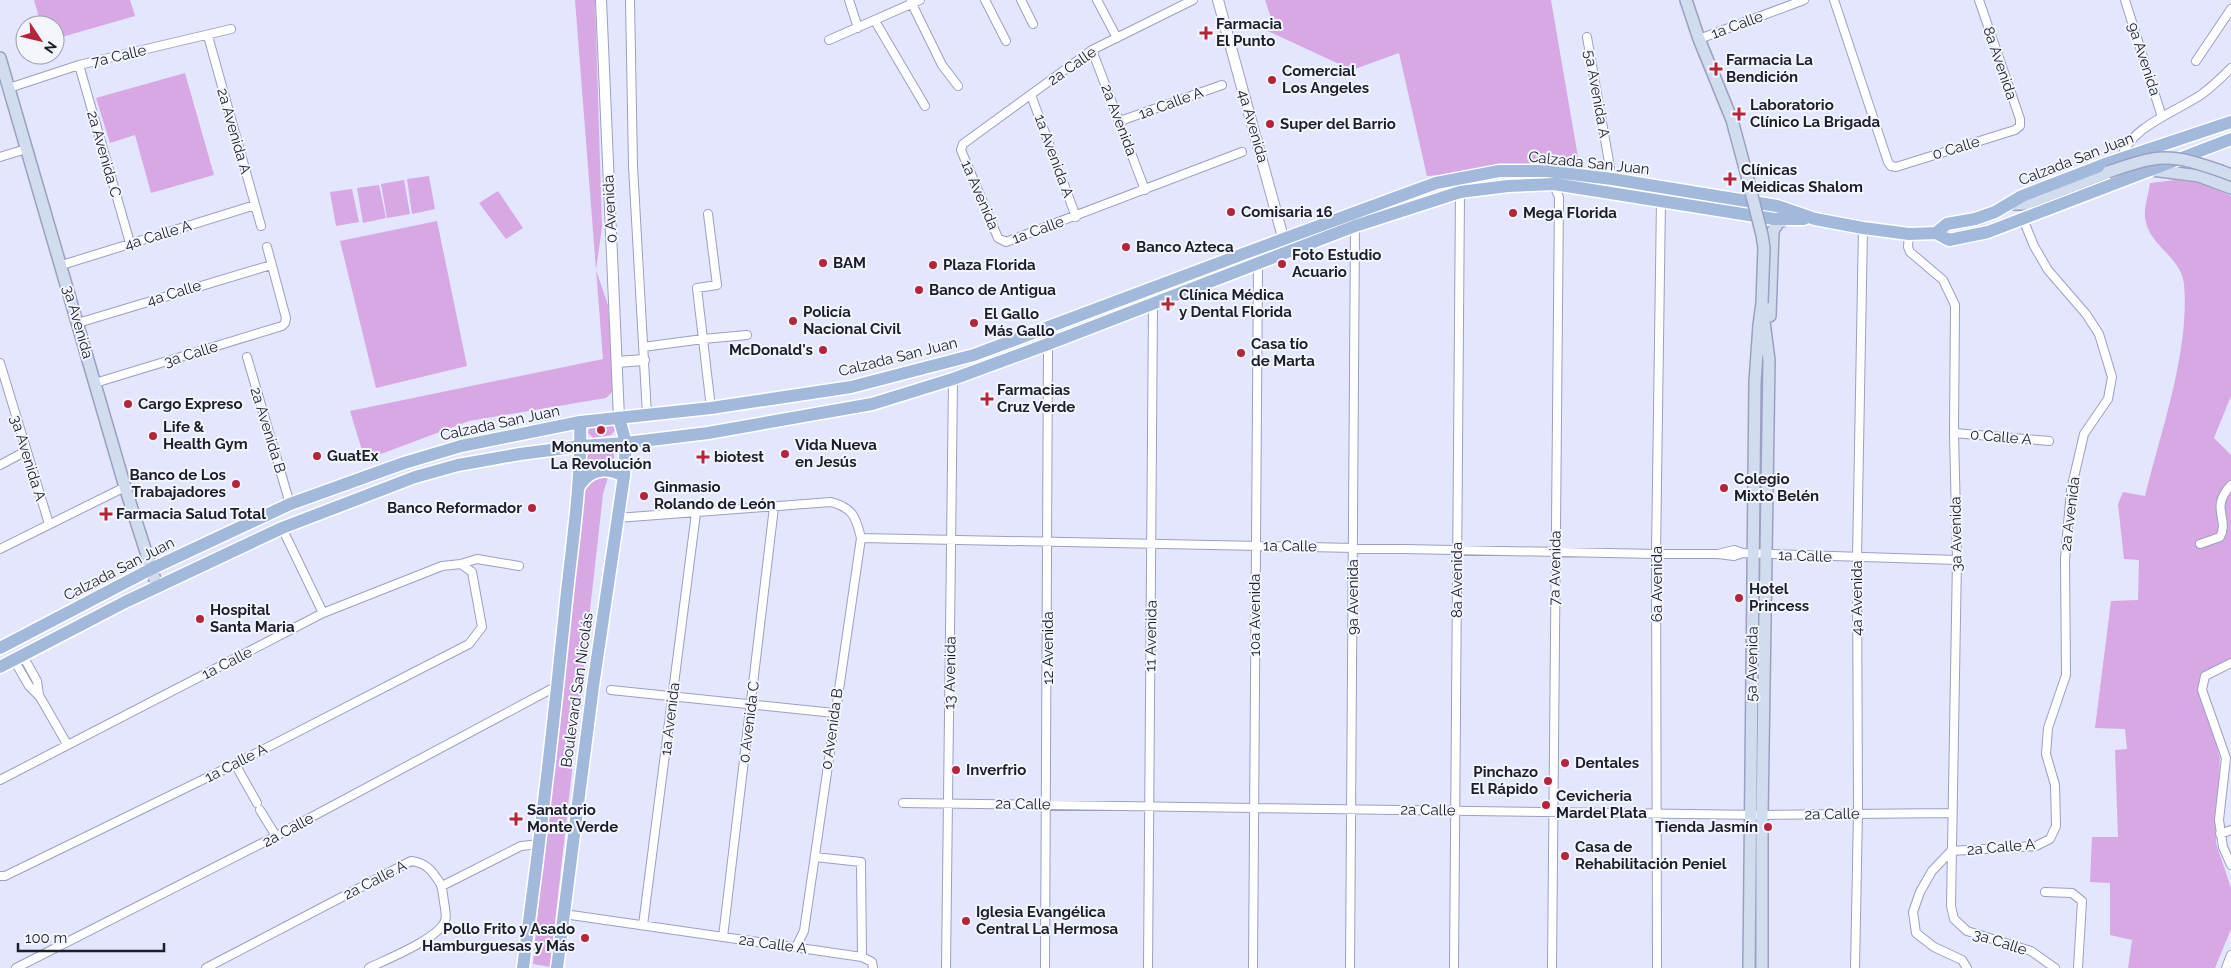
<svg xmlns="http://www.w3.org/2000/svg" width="2231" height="968" font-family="Raleway,sans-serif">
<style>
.green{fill:#d7a8e4}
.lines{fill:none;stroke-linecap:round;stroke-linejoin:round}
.minor-casing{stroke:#9ba0c2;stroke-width:10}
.tertiary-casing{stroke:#9ba0c2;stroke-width:12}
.secondary-casing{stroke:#9ba0c2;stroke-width:14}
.primary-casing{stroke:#fff;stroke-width:15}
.minor{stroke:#fff;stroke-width:8}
.tertiary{stroke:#fff;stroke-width:10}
.secondary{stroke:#d1dcee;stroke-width:11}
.primary{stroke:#a3b9dc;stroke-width:12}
.secondary-bridge-casing{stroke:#9ba0c2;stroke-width:14;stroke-linecap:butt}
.secondary-bridge{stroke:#d1dcee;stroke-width:11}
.poi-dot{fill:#b6243c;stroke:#f3f5fc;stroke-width:2}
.labels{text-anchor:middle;stroke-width:4;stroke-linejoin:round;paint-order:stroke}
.poi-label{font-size:15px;font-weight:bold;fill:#1c1e2b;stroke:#f3f5fc;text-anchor:start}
.street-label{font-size:15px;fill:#1c1e2b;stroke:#f3f5fc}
</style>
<rect width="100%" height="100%" fill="#e3e6fc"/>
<path class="green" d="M34 0H130L135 16 55 39V25H41Z
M575 0H595L602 227 596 270 608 305 614 386 611 393 606 398 469 421 365 460 350 411 603 359Z
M1265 0H1551L1579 163 1510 171 1427 176 1399 53 1352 70 1257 26 1272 21Z
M185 73 214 175 151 193 135 135 110 143 96 98Z
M429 176 435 209 412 214 407 179Z
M404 180 410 214 387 218 381 184Z
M2175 180 2200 183 2231 196V396L2214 438 2231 455V665L2199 681 2220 758 2216 843 2231 888V929L2215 968H2128L2132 940 2110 935V883L2090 882 2092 837H2118L2115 750 2127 749 2125 729 2095 728 2111 601 2138 600 2139 560 2124 559 2118 504 2123 492 2145 496C2161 431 2190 350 2184 284 2181 256 2148 246 2145 217 2144 206 2149 193 2150 183Z
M379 185 386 218 363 223 357 188Z
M352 189 359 222 336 226 330 192Z
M498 191 523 228 506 239 479 203Z
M437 221 467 366 376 388 340 241Z
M614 425 616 429 611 435 593 438 588 433 589 427Z
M613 449 614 457 603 494 550 967 533 964 580 456Z"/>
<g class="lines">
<g class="minor-casing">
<path id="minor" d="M630 0 633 166 647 415
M849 0 858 28
M985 0 1006 41
M1021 0 1033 24
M1097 0 1117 38
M1193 0 1092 50 963 144 961 150 998 238 1006 242 1242 152
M1834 0 1888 162 1891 166 1896 167 2015 130 2020 126V119L1979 0
M2125 0 2162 117
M911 2 942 65 958 86
M875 21 925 106
M208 36 261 226
M1587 37 1612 179
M1699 39 1804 0
M829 40 920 0
M1092 50 1145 190
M2196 61 2231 9
M79 65 130 243
M9 88 79 65 231 29
M1031 95 1076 217
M1120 121 1222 85
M0 157 26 149
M2122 158C2127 128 2180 110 2202 94 2213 86 2222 77 2231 68
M708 214 717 285 697 288 711 408
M1909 234 1908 247 1910 252 1943 280 1955 305 1954 433 1957 560 1951 906 1954 919 1967 931 2031 951 2055 968
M62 265 255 205
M78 323 271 265
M1043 330 1048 344 1045 968
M643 347 703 339 747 335
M247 357 290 504
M0 363 49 524
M95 383 282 326 285 323 286 318 267 247
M1954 433 2049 441
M0 465 26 451
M617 518 831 502C853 508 856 517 861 538L804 931 796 947
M282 528 323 613
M861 538 1656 554H1718L1734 550 1743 553
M2200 544 2220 537C2230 518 2209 509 2231 485
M0 549 125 487
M1718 554 1734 556 1743 553 1957 560
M23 656 37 681 39 695
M14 660 29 686 40 697 67 744
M2231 663 2205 676 2202 690 2226 758 2219 820 2223 847 2231 865
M611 690 834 713
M235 764 257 803
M0 780 323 613 442 566 461 564 477 559 519 566
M903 803 1762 815 1952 813
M260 810 276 836
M2220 834 2231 830
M1951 851 2036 846 2050 839 2056 826 2055 785 2046 754 2048 728 2066 675 2065 559 2071 490 2084 434 2108 399 2112 377 2099 334 2086 314 2048 270 2034 246 2023 219
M1951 851 1932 871 1920 892 1913 912 1916 933 1934 947 1962 960 1967 968
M815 857 861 862 862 957 872 962 873 968
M0 876H5L235 764 469 644 482 627 472 572 461 564
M442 886 521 846 540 844
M2045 892 2072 893 2082 901 2078 968
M564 914 862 957
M643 925 696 513
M723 937 774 507
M16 968 276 836 557 686
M206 968 411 861C427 863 432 871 440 883 443 889 443 896 444 902 445 908 447 915 445 921 438 939 387 959 369 968
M946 968 953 379
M1148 968 1153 303
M1253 968 1258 262
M1350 968 1355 226
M1454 968 1460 192
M1552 968 1559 197 1552 181
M1657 968 1656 554 1661 200
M1855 968 1858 813 1857 558 1863 228
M2226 968 2231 955"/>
</g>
<g class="tertiary-casing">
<path id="tertiary" d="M601 0 619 418
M1218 0 1287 252
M617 362 644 360"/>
</g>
<g class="secondary-casing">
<path id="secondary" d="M1686 0 1699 39 1732 120 1746 172
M0 58 125 487 157 586
M2152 170 2199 176 2231 188
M2221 171 2231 175
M2010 204H2025L2108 172
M1770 316 1773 231 1778 223 1786 219
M1749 968 1755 382 1759 325 1762 303
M1762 968V815L1769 360 1763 314"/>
</g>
<g class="primary-casing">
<path id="primary" d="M1936 233 1947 224 1975 219 1995 212 2022 196 2105 164 2231 122
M578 488C589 469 605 466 624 476
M0 648 151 569 290 504 404 463 461 446 580 422 711 408 851 387 974 355 1251 251 1436 183 1499 171H1547L1612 179 1777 206 1815 219 1863 228 1909 234 1936 233 1949 240 1988 232 2231 139
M0 667 125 602 282 528 415 477 458 465 520 454 581 446 626 443 708 433 872 404 953 379 1048 344 1355 226 1460 192 1508 186 1554 184 1774 219H1804
M523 968C539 849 553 730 565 611 571 549 582 485 580 422
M557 968 593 686 624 476 626 443 619 418"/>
</g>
<use href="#minor" class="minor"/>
<use href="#tertiary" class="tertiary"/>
<use href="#secondary" class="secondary"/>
<use href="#primary" class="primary"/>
<g class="secondary-bridge-casing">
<path id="secondary-bridge" d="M1746 172 1762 235 1764 248 1762 303
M2108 172C2160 154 2169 153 2221 171"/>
</g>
<use href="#secondary-bridge" class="secondary-bridge"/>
</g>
<g class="poi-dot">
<path d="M1203.5 25.5h5v5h5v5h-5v5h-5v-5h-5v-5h5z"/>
<path d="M1713.5 61.5h5v5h5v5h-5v5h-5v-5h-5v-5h5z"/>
<circle cx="1272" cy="80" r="5"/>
<path d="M1736.5 106.5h5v5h5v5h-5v5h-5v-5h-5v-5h5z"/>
<circle cx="1270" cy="124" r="5"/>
<path d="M1727.5 171.5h5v5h5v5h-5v5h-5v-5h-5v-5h5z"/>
<circle cx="1231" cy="212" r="5"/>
<circle cx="1513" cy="213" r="5"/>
<circle cx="1126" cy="247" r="5"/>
<circle cx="823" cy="263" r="5"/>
<circle cx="1282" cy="264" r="5"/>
<circle cx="933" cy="265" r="5"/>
<circle cx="919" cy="290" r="5"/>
<path d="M1165.5 296.5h5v5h5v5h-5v5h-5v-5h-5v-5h5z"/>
<circle cx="793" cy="321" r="5"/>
<circle cx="974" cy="323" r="5"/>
<circle cx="823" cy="350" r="5"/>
<circle cx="1241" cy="353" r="5"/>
<path d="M984.5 391.5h5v5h5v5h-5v5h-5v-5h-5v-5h5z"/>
<circle cx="128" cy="404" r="5"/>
<circle cx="601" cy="430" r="5"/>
<circle cx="153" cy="436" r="5"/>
<circle cx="785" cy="454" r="5"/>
<circle cx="317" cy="456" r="5"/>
<path d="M700.5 449.5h5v5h5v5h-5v5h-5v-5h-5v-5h5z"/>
<circle cx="236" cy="484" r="5"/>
<circle cx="1724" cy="488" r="5"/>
<circle cx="644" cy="496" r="5"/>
<circle cx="532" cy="508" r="5"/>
<path d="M103.5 506.5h5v5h5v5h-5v5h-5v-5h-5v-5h5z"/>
<circle cx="1739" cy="598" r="5"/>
<circle cx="200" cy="619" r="5"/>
<circle cx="1565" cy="763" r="5"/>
<circle cx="956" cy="770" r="5"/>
<circle cx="1548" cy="781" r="5"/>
<circle cx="1546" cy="805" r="5"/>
<path d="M513.5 811.5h5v5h5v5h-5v5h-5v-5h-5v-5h5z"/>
<circle cx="1768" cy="827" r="5"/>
<circle cx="1565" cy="856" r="5"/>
<circle cx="966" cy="921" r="5"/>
<circle cx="585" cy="938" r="5"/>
</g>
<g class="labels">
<g class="poi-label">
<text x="1216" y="29">Farmacia<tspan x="1216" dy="17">El Punto</tspan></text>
<text x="1726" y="65">Farmacia La<tspan x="1726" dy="17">Bendición</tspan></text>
<text x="1282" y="76">Comercial<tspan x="1282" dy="17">Los Angeles</tspan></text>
<text x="1750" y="110">Laboratorio<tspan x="1750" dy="17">Clínico La Brigada</tspan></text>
<text x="1280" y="129">Super del Barrio</text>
<text x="1741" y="175">Clínicas<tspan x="1741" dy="17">Meidicas Shalom</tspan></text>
<text x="1241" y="217">Comisaria 16</text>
<text x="1523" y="218">Mega Florida</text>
<text x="1136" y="252">Banco Azteca</text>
<text x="1292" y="260">Foto Estudio<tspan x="1292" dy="17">Acuario</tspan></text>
<text x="833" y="268">BAM</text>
<text x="943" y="270">Plaza Florida</text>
<text x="929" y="295">Banco de Antigua</text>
<text x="1179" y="300">Clínica Médica<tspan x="1179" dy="17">y Dental Florida</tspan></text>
<text x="803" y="317">Policía<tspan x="803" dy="17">Nacional Civil</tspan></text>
<text x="984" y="319">El Gallo<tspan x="984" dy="17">Más Gallo</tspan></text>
<text x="1251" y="349">Casa tío<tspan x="1251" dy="17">de Marta</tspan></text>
<text x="813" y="355" text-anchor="end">McDonald's</text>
<text x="997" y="395">Farmacias<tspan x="997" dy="17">Cruz Verde</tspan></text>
<text x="138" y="409">Cargo Expreso</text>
<text x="163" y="432">Life &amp;<tspan x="163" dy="17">Health Gym</tspan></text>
<text x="795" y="450">Vida Nueva<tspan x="795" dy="17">en Jesús</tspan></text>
<text x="601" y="452" text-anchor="middle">Monumento a<tspan x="601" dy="17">La Revolución</tspan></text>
<text x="327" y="461">GuatEx</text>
<text x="714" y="462">biotest</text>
<text x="226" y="480" text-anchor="end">Banco de Los<tspan x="226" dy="17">Trabajadores</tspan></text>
<text x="1734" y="484">Colegio<tspan x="1734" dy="17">Mixto Belén</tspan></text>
<text x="654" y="492">Ginmasio<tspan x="654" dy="17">Rolando de León</tspan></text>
<text x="522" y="513" text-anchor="end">Banco Reformador</text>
<text x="116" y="519">Farmacia Salud Total</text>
<text x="1749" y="594">Hotel<tspan x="1749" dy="17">Princess</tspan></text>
<text x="210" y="615">Hospital<tspan x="210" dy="17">Santa Maria</tspan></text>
<text x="1575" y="768">Dentales</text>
<text x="966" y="775">Inverfrio</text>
<text x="1538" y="777" text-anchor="end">Pinchazo<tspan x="1538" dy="17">El Rápido</tspan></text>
<text x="1556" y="801">Cevicheria<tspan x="1556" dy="17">Mardel Plata</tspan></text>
<text x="527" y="815">Sanatorio<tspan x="527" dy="17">Monte Verde</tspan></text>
<text x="1758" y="832" text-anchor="end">Tienda Jasmín</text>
<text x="1575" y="852">Casa de<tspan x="1575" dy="17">Rehabilitación Peniel</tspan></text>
<text x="976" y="917">Iglesia Evangélica<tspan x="976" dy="17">Central La Hermosa</tspan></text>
<text x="575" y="934" text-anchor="end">Pollo Frito y Asado<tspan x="575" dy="17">Hamburguesas y Más</tspan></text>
</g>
<g class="street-label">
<text transform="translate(1737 25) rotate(-20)" y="5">1a Calle</text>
<text transform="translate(119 56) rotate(-13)" y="5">7a Calle</text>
<text transform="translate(2144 59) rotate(72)" y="5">9a Avenida</text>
<text transform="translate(2000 63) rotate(71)" y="5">8a Avenida</text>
<text transform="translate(1072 66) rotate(-35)" y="5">2a Calle</text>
<text transform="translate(1597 94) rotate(80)" y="5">5a Avenida A</text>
<text transform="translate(1171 103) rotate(-20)" y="5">1a Calle A</text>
<text transform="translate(1119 120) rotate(69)" y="5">2a Avenida</text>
<text transform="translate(1253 126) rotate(74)" y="5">4a Avenida</text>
<text transform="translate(234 131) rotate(74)" y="5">2a Avenida A</text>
<text transform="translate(1956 148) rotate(-17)" y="5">0 Calle</text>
<text transform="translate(104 154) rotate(74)" y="5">2a Avenida C</text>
<text transform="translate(1054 156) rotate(70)" y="5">1a Avenida A</text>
<text transform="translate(2076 159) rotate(-21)" y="5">Calzada San Juan</text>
<text transform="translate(1589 163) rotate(6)" y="5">Calzada San Juan</text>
<text transform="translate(980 195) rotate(67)" y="5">1a Avenida</text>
<text transform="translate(610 209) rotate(-93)" y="5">0 Avenida</text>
<text transform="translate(1038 230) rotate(-20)" y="5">1a Calle</text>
<text transform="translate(158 235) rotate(-17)" y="5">4a Calle A</text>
<text transform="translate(174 293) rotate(-17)" y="5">4a Calle</text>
<text transform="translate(78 322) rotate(74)" y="5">3a Avenida</text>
<text transform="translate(191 354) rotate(-17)" y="5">3a Calle</text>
<text transform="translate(898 357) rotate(-14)" y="5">Calzada San Juan</text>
<text transform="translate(500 423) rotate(-12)" y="5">Calzada San Juan</text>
<text transform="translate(268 430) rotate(73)" y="5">2a Avenida B</text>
<text transform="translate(2001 437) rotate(5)" y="5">0 Calle A</text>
<text transform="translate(28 458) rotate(73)" y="5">3a Avenida A</text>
<text transform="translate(2070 514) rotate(-83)" y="5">2a Avenida</text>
<text transform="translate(1956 534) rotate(-91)" y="5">3a Avenida</text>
<text transform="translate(1290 546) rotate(1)" y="5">1a Calle</text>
<text transform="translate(1805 556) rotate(2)" y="5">1a Calle</text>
<text transform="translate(1555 568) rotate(-89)" y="5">7a Avenida</text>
<text transform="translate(119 569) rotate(-27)" y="5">Calzada San Juan</text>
<text transform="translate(1457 580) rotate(-90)" y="5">8a Avenida</text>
<text transform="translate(1657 584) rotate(-90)" y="5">6a Avenida</text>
<text transform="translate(1353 597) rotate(-90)" y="5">9a Avenida</text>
<text transform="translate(1857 598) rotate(-90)" y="5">4a Avenida</text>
<text transform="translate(1255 615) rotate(-90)" y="5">10a Avenida</text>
<text transform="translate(1151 636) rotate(-89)" y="5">11 Avenida</text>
<text transform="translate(1048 648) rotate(-90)" y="5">12 Avenida</text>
<text transform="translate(227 663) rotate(-27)" y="5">1a Calle</text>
<text transform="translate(1752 664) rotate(-89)" y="5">5a Avenida</text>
<text transform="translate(950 673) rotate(-89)" y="5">13 Avenida</text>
<text transform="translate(577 690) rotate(-82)" y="5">Boulevard San Nicolás</text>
<text transform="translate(670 719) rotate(-83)" y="5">1a Avenida</text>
<text transform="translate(749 722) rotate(-83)" y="5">0 Avenida C</text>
<text transform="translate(832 729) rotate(-82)" y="5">0 Avenida B</text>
<text transform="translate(236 763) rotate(-27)" y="5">1a Calle A</text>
<text transform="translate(1023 804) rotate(1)" y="5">2a Calle</text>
<text transform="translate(1428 810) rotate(1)" y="5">2a Calle</text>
<text transform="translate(1832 814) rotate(-1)" y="5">2a Calle</text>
<text transform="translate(288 830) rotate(-28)" y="5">2a Calle</text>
<text transform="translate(2001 847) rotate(-5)" y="5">2a Calle A</text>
<text transform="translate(375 880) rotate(-27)" y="5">2a Calle A</text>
<text transform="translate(2000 942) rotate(18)" y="5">3a Calle</text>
<text transform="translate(773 944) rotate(8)" y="5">2a Calle A</text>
</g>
</g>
<g transform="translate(40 40) rotate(125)"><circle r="24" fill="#f3f5fc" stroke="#9d9fa8"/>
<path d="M0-4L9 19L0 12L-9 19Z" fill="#b6243c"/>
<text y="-8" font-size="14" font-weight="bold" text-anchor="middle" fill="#1c1e2b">N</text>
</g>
<path d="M18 943v8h146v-8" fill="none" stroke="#1c1e2b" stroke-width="2.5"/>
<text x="25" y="943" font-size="15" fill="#1c1e2b" stroke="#f3f5fc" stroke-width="4" paint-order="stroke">100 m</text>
</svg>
